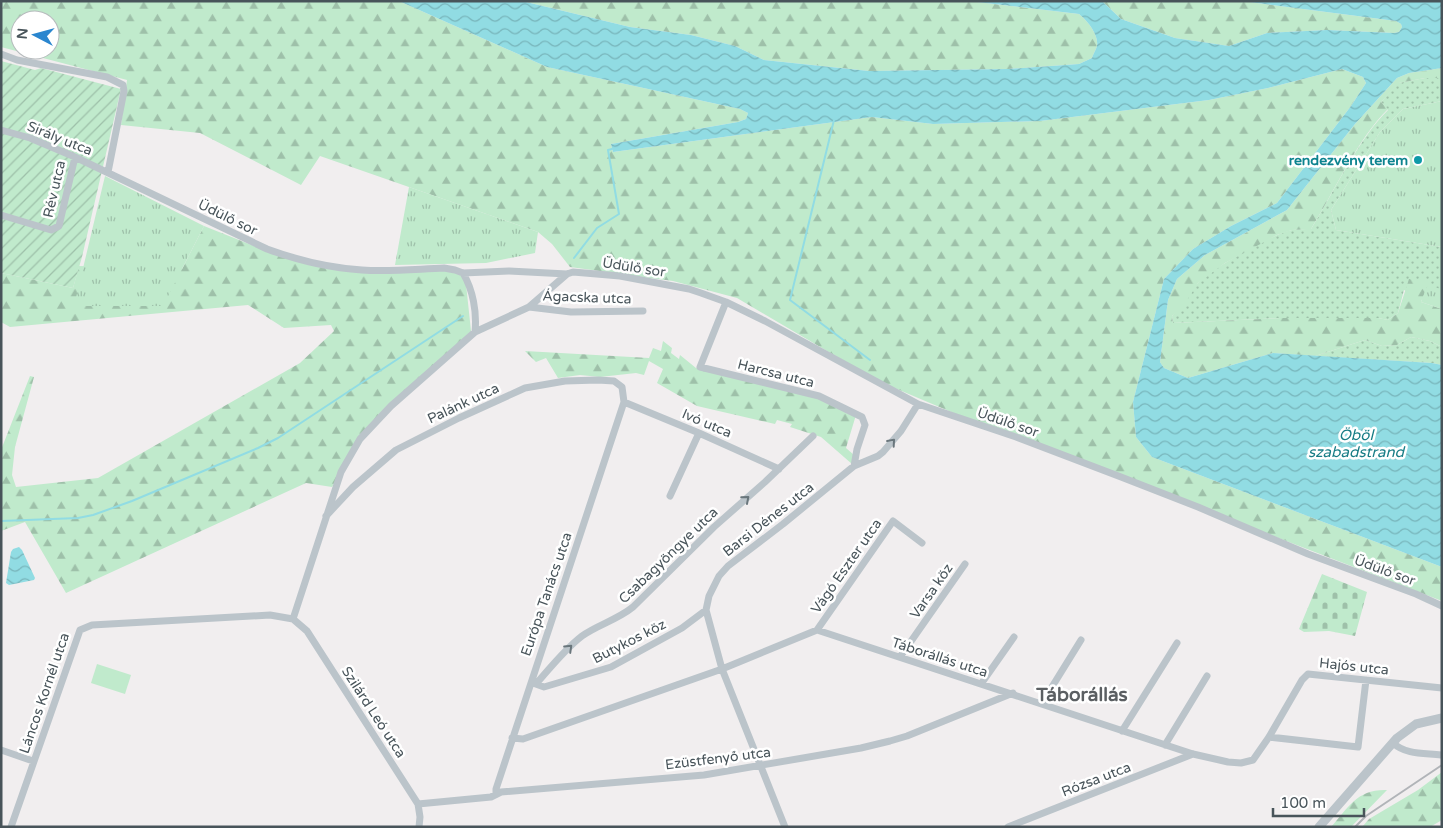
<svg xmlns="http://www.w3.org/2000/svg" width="1443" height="828" font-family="'Varela Round',sans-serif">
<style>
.grass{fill:url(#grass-dots)}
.forest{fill:url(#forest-firs);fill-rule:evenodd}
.cemetery{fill:url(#cemetery-stones)}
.park{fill:url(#park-tufts)}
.garden{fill:url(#garden-furrows)}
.pitch{fill:#c0eacc}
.water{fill:url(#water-waves)}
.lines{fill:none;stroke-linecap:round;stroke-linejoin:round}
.stream{stroke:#91dce3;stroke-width:2}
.minor{stroke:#bbc4ca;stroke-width:7}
.tertiary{stroke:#bbc4ca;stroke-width:9}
.rail{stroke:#b1b4b8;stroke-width:2}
.oneway{stroke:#6a767c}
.culture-dot{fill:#0f9aa8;stroke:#fff;stroke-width:2}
.labels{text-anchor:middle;stroke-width:5;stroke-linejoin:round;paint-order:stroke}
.street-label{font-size:14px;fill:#48545a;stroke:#fff}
.culture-label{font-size:14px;font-weight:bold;fill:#0d838f;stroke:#fff;text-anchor:end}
.water-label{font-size:15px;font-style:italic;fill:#187d86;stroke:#fff}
.district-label{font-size:19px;font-weight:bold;fill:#5b5f62;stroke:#fff}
</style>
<defs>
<pattern id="grass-dots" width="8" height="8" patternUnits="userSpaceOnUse" patternTransform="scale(1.25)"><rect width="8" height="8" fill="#c0eacc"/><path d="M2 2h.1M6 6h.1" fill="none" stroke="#9ec0a9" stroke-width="1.8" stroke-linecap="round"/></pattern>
<pattern id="forest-firs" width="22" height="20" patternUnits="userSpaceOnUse" patternTransform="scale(1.25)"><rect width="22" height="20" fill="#c0eacc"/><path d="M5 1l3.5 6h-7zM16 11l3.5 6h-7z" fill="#9ec0a9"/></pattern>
<pattern id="cemetery-stones" width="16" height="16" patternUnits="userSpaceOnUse" patternTransform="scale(1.25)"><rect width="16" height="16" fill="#c0eacc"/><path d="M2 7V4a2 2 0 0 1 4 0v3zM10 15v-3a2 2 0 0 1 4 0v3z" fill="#9ec0a9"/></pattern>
<pattern id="park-tufts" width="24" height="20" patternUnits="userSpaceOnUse" patternTransform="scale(1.25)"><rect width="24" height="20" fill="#c0eacc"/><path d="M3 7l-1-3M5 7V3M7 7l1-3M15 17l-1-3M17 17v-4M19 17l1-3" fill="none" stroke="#9ec0a9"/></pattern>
<pattern id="garden-furrows" width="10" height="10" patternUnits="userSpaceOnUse" patternTransform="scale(1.25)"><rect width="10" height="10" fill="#c0eacc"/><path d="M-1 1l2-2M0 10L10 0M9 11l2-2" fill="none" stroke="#9ec0a9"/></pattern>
<pattern id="water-waves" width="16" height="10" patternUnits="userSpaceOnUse" patternTransform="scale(1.25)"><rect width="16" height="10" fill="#91dce3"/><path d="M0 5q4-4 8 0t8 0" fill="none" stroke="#78b5bb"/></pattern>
</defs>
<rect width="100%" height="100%" fill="#f1eeef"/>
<path class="grass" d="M1425 78H1442V101L1403 109 1380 132 1331 210 1336 230 1442 247V309L1404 290 1398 313 1388 320 1378 318H1281L1173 323 1172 316C1186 304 1187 294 1198 283 1211 269 1274 233 1292 230 1298 229 1305 229 1311 229 1334 192 1358 139 1388 110L1381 102 1398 83Z
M1411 337 1430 341 1442 347V365L1432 363 1315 356 1365 340 1382 346 1397 345Z"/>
<path class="forest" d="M1 1H399L547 67 740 109 748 113 746 119 738 122 611 144 613 152 872 117 933 124 1040 121 1209 100 1268 88 1342 69 1363 77 1366 83 1351 106 1277 203 1231 226 1193 249 1164 279 1133 402 1136 437 1152 457 1442 567V601L956 414 878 381 737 298 673 281 570 267 552 244 538 232 320 156 301 185 200 133 121 125 127 80 1 47ZM20 20H50V50H20Z
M522 1H968L1079 14C1087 20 1099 35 1097 46 1096 50 1093 54 1092 58L1079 64 1008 69 869 71 764 60 735 46 691 35 630 27Z
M1102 1H1242L1396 21 1401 24 1402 27 1399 32 1394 33 1327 30 1267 33 1229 46 1175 38 1121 19Z
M1442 68V78H1425L1399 83 1381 102 1388 109C1358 138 1334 192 1311 229L1292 230 1277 235 1225 263 1198 283 1182 308 1172 316 1173 323 1281 318H1378L1388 320 1398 313 1409 279 1424 281 1428 284 1421 302 1442 309V347L1430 341 1411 337 1397 345 1382 346 1365 340 1315 356 1273 353 1188 378 1164 368 1160 362 1168 300 1177 279 1205 255 1287 210 1355 124 1397 78 1409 73Z
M204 226 279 256 338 269 460 271 466 284 471 331 360 439 332 487 306 483 66 593 25 522 1 531V450L30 376 34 377 15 447 12 475 16 487 98 478 300 363 334 331 331 325 284 328 248 305 10 327 1 322V273L73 288 79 266 182 269Z
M663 341 672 348 671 353 679 359 680 355 696 368 817 398 856 415 846 448 854 455 852 464 821 437 790 427 792 424 777 420 775 424 697 406 657 383 663 369 649 361 644 375 636 373 600 377 580 375 558 378 546 358 536 362 525 351 649 358 653 348 661 351Z
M1442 772V820L1430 827H1362L1369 819 1418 790Z
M1387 790 1351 827H1331C1349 807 1357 789 1387 790Z"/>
<path class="cemetery" d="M1322 574 1367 592 1355 636 1329 631 1304 632 1299 629Z"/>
<path class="park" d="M1442 101V247L1336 230 1331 210 1380 132 1403 109Z
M105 176 204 226 163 306H74Z
M409 187 538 232 535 253 486 263 395 265Z
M1428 284 1442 290V309L1421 302Z"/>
<path class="garden" d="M1 61 35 70 41 68 121 89 82 257 73 288 1 273Z"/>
<path class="pitch" d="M97 664 131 675 125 694 91 683Z"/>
<path class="water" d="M399 1H522L630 27 691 35 735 46 764 60 869 71 1008 69 1079 64 1092 58C1093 54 1096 50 1097 46 1099 35 1087 20 1079 14L968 1H1102L1121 19 1175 38 1229 46 1267 33 1327 30 1394 33 1399 32 1402 27 1401 24 1396 21 1242 1H1442V68L1409 73 1397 78 1355 124 1287 210 1205 255 1177 279 1168 300 1160 362 1164 368 1188 378 1273 353 1432 363 1442 365V567L1152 457 1136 437 1133 402 1164 279 1193 249 1231 226 1277 203 1351 106 1366 83 1363 77 1342 69 1268 88 1209 100 1040 121 933 124 872 117 613 152 611 144 738 122 746 119 748 113 740 109 547 67Z
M19 547 22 550 35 578 34 580 9 585 6 583 11 552 13 549Z"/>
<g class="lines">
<path class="stream" d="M834 120 790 300 870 360
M574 258 597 228 619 214 608 150 612 149
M1 521 78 518 93 515 132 501 258 448 278 438 463 316"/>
<path class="minor" d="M1 54 17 60 107 77 123 85 124 91 108 172
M1 130 30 138 75 157 267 249C297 260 330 268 362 270 389 272 417 269 444 268L455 270 463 273 509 271 567 274 573 272 620 276 689 289 701 293 726 302 765 321 918 404 1016 437 1121 477 1198 507 1308 554 1416 594 1442 606
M1 215 51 230 59 226 75 157
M726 302 700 367 819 396 862 417 865 425 857 449 854 466
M529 307 571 312 643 311
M475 332 529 307 567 274
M624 402 699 433 779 469
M670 496 699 433
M326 516 353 487 396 450 459 418 525 388 565 381 598 380 614 381 622 387 624 402 496 789V794
M293 619 341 472 360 439 391 406 475 332C477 312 473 290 463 273
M817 630 893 521 922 543
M900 657 965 564
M533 683 544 687 611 667 682 628 706 610
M536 684C551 667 565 649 582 636 597 625 617 620 633 607L714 527 765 482 813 436
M981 684 1014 637
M1042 703 1081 640
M1122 731 1177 643
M1269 737 1358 747 1366 680
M512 738 523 739 722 669 817 630 1193 754 1228 762 1241 763 1253 760 1269 737 1302 680 1308 674 1442 688
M1393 743C1406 755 1424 753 1441 755
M1165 745 1207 676
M1 750 33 761
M418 804 491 797 501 792 704 775 861 748 890 741 907 736 1013 693
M11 827 80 630 92 625 270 615 293 619 307 631 418 804 420 817 419 827
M785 827 722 669 706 610 709 596 719 576 728 566 783 524 854 466 878 456 883 452 901 431 918 404
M1008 827 1193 754"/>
<path class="tertiary" d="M1319 827 1397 738 1416 724 1442 718"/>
<path class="rail" d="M1355 827 1366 816 1442 765"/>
</g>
<defs><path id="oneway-chevron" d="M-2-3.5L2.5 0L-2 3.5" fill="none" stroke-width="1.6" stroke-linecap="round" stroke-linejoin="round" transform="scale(1.25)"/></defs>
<g class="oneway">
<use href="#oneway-chevron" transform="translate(892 442) rotate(-49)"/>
<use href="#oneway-chevron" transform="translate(746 499) rotate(-41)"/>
<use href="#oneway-chevron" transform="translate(569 648) rotate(-44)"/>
</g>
<circle class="culture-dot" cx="1418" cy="160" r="5"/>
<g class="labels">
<g class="street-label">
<text transform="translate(60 138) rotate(22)" y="5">Sirály utca</text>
<text transform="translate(54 189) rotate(-77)" y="5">Rév utca</text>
<text transform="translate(228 217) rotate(26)" y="5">Üdülő sor</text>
<text transform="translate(634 267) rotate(9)" y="5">Üdülő sor</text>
<text transform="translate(587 297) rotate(2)" y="5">Ágacska utca</text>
<text transform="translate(776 373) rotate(14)" y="5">Harcsa utca</text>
<text transform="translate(463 403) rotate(-25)" y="5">Palánk utca</text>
<text transform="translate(1008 422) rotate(19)" y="5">Üdülő sor</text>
<text transform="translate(707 423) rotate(23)" y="5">Ivó utca</text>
<text transform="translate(768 519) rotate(-38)" y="5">Barsi Dénes utca</text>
<text transform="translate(668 555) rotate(-44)" y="5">Csabagyöngye utca</text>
<text transform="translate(846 566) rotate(-55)" y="5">Vágó Eszter utca</text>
<text transform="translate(1385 570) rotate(20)" y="5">Üdülő sor</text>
<text transform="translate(931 591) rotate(-55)" y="5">Varsa köz</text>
<text transform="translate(546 594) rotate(-71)" y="5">Európa Tanács utca</text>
<text transform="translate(629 641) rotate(-27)" y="5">Butykos köz</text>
<text transform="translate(940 657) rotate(18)" y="5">Táborállás utca</text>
<text transform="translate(1354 666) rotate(6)" y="5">Hajós utca</text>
<text transform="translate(44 693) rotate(-71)" y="5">Láncos Kornél utca</text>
<text transform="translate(374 712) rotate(57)" y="5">Szilárd Leó utca</text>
<text transform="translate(718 758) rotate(-7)" y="5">Ezüstfenyő utca</text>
<text transform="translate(1096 779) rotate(-21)" y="5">Rózsa utca</text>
</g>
<g class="culture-label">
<text x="1408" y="165">rendezvény terem</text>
</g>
<g class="water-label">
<text x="1356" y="440">Öböl<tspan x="1356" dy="17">szabadstrand</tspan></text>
</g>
<g class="district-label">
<text x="1082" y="701">Táborállás</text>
</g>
</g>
<rect width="1443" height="828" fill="none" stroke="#48545a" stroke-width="5"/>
<g transform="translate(35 35) rotate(276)"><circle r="24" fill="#ffffff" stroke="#b6bbbd"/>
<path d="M0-4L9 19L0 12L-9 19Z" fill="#2a86cf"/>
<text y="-8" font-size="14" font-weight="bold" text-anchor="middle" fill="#48545a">N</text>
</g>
<path d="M1273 808v8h91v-8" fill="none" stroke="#48545a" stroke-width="2.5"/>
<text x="1280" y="808" font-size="15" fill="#48545a" stroke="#ffffff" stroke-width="4" paint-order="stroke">100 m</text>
</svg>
